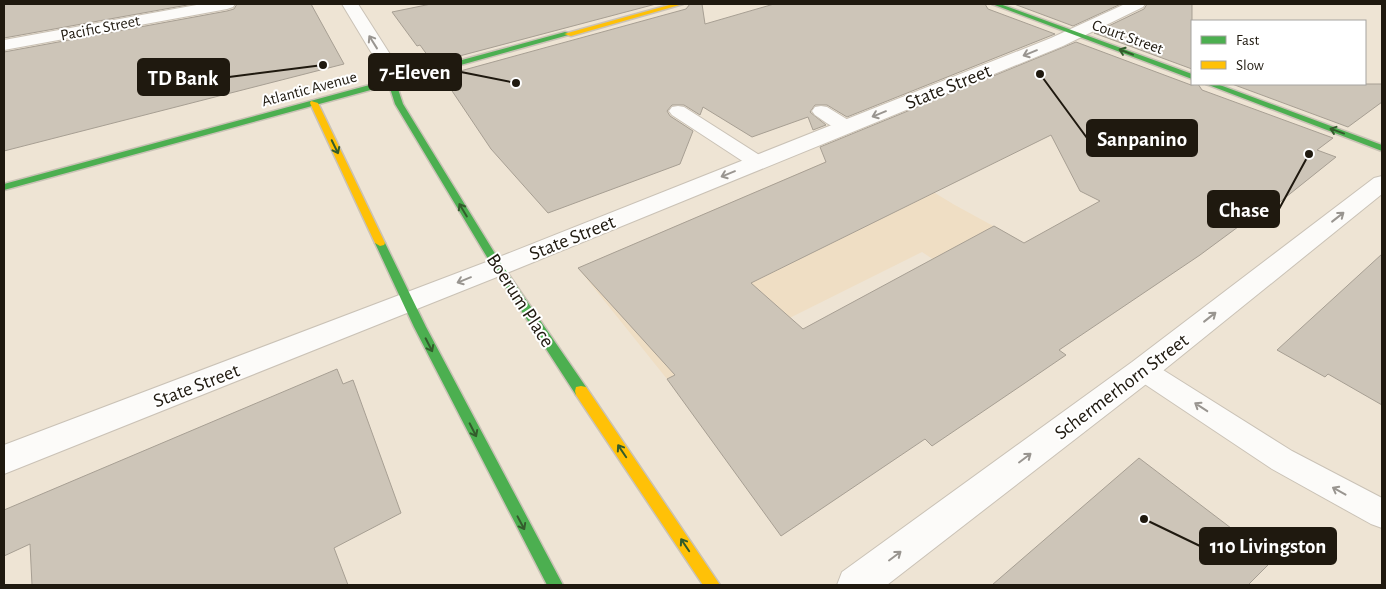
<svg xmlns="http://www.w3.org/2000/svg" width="1386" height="589" font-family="'Alegreya Sans',sans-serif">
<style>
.built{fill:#efdec4}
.building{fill:#cdc5b8;stroke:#a79f93;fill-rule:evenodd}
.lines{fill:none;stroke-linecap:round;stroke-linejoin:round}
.lane-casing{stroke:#cac2b6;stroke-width:2}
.street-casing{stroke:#cac2b6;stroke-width:2}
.fast-casing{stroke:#cac2b6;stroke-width:3}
.slow-casing{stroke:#cac2b6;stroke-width:3}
.lane{fill:#fcfbf9;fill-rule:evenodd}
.street{fill:#fcfbf9;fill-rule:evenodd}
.fast{fill:#4caf50;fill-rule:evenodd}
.slow{fill:#ffc107;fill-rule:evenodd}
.oneway{stroke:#999590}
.oneway2{stroke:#335c2c}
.labels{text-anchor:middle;stroke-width:4;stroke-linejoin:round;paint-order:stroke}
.far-street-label{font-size:16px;fill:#1f190f;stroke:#fff}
.street-label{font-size:20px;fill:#1f190f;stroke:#fff}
.leader{fill:none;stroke:#1f190f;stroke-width:2}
.callout-dot{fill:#1f190f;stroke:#fff;stroke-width:2}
.callout{fill:#1f190f;stroke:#1f190f;stroke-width:2}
.callout-label{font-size:21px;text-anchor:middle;font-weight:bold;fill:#fff}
</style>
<rect width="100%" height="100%" fill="#eee4d4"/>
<path class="built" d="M860 147 953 204 1017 239 960 277 922 252 667 379 578 268Z"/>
<path class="building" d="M4 4H193L4 38Z
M237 4H311L344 64 4 151V52L227 11 234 9Z
M431 4H656L433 63 420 45 417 46 392 12Z
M690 4H702L705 24 774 4H985L988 9 1055 34 847 117 827 105H815L810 112 826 125 813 130 808 117 752 137 703 107 700 115 684 105H672L667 111 670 116 693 131 680 164 548 213 491 149 442 76 686 9Z
M1014 4H1121L1073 26Z
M1147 4H1192V69L1094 33 1144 9Z
M1076 42 1191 85 1198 84 1202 90 1333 138 1317 150 1336 157 1271 209 1265 207 1200 255 1059 350 1066 355 1025 383 932 446 925 439 781 536 667 379 675 375 578 268 826 162 820 147ZM1051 135 1080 191 1100 201 1024 243 994 226 803 329 751 283Z
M1232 84H1382V102L1348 127Z
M1382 254V405L1328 374 1325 377 1277 350Z
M337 369 343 384 353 380 401 513 334 548 348 585H32L30 544 4 556V510Z
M1139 458 1273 560 1248 585H992Z"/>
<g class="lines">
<g class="lane-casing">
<path id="lane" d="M678 106 684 107 764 158 767 162 764 166 757 168 750 166 672 115 669 111 672 107Z
M821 106 827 107 853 123 856 127 853 131C839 134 826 122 815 115L812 111 815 107Z
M1143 360 1152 363 1292 451 1382 498V528L1371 524 1272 469 1134 377 1130 370 1134 363Z"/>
</g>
<g class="street-casing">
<path id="street" d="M202 4H235L233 7 227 9 4 50V40Z
M342 4H358L395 62 402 82 399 86 392 88 385 86 377 62Z
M1125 4H1145L1143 7 1063 46 507 273 4 474V445L489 261 1051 38Z
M1382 176V194L1154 378 887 585H837L842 572 1132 362 1374 178Z"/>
</g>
<g class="fast-casing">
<path id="fast" d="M992 4H1000L1192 74V79Z
M565 32 572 34 396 83 403 104 502 265 586 387 587 391 586 395 581 396 576 395 493 267 395 104 389 85 4 190V184Z
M1206 84H1217L1382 145V151Z
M380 240 385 243 426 327 563 585H547L414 327 375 243Z"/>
</g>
<g class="slow-casing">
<path id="slow" d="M673 4H683L571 36 564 34Z
M311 101 318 103 385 243 384 245 380 246 375 243 310 103Z
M581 386 586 387 720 585H703L576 395 575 391 576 387Z"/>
</g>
<use href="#lane" class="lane"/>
<use href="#street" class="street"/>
<use href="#fast" class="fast"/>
<use href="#slow" class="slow"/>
</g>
<defs><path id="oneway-shaft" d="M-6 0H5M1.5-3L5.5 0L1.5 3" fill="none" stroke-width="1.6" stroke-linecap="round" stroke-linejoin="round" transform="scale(1.25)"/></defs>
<g class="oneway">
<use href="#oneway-shaft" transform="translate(373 42) rotate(-122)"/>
<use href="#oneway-shaft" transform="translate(1030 53) rotate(158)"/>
<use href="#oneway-shaft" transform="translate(879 114) rotate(158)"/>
<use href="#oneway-shaft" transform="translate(728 174) rotate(158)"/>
<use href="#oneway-shaft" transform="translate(1338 217) rotate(-38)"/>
<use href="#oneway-shaft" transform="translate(464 280) rotate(158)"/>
<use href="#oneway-shaft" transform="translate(1210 317) rotate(-38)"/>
<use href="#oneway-shaft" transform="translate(1201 407) rotate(-147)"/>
<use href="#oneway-shaft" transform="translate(1025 458) rotate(-37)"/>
<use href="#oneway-shaft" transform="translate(1339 491) rotate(-151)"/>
<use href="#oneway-shaft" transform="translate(895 556) rotate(-37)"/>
</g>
<g class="oneway2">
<use href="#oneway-shaft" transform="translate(1126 52) rotate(-159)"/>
<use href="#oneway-shaft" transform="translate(1337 131) rotate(-160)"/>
<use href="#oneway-shaft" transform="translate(335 147) rotate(64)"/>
<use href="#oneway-shaft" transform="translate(463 210) rotate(-121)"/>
<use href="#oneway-shaft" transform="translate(429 345) rotate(63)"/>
<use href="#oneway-shaft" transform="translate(473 430) rotate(63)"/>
<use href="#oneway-shaft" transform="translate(622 451) rotate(-124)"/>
<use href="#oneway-shaft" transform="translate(521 523) rotate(62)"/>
<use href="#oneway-shaft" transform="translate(685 545) rotate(-124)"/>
</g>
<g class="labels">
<g class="far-street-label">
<text transform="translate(100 27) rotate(-11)" y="6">Pacific Street</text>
<text transform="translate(1128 36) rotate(20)" y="6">Court Street</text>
<text transform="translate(309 88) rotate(-15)" y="6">Atlantic Avenue</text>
</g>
<g class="street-label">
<text transform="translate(948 86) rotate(-22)" y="7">State Street</text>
<text transform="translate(572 237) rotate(-22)" y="7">State Street</text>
<text transform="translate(521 300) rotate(57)" y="7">Boerum Place</text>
<text transform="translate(196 385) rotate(-21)" y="7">State Street</text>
<text transform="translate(1121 386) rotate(-37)" y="7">Schermerhorn Street</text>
</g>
</g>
<path class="leader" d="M516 83L461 72M323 65L229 77M1040 74L1087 138M1309 154L1279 209M1144 519L1200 546"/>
<g class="callout-dot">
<circle cx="516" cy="83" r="5"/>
<circle cx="323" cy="65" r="5"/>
<circle cx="1040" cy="74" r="5"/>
<circle cx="1309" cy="154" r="5"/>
<circle cx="1144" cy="519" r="5"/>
</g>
<g class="callout">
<rect x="369" y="54" width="92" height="36" rx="5"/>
<rect x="138" y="59" width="91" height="36" rx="5"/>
<rect x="1087" y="120" width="110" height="36" rx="5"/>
<rect x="1208" y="191" width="71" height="36" rx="5"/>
<rect x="1200" y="528" width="136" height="36" rx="5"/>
</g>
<g class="callout-label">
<text x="415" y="79">7-Eleven</text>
<text x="183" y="85">TD Bank</text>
<text x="1142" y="146">Sanpanino</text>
<text x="1244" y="217">Chase</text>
<text x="1268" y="553">110 Livingston</text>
</g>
<rect width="1386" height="589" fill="none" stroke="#1f190f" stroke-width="10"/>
<rect x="1191" y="20" width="175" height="65" fill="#ffffff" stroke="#a5a39f"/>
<rect x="1201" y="36" width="25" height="8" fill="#4caf50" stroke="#a5a39f"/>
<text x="1236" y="45" font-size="15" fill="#1f190f">Fast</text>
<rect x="1201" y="61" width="25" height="8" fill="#ffc107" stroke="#a5a39f"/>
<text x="1236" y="70" font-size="15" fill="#1f190f">Slow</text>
</svg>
